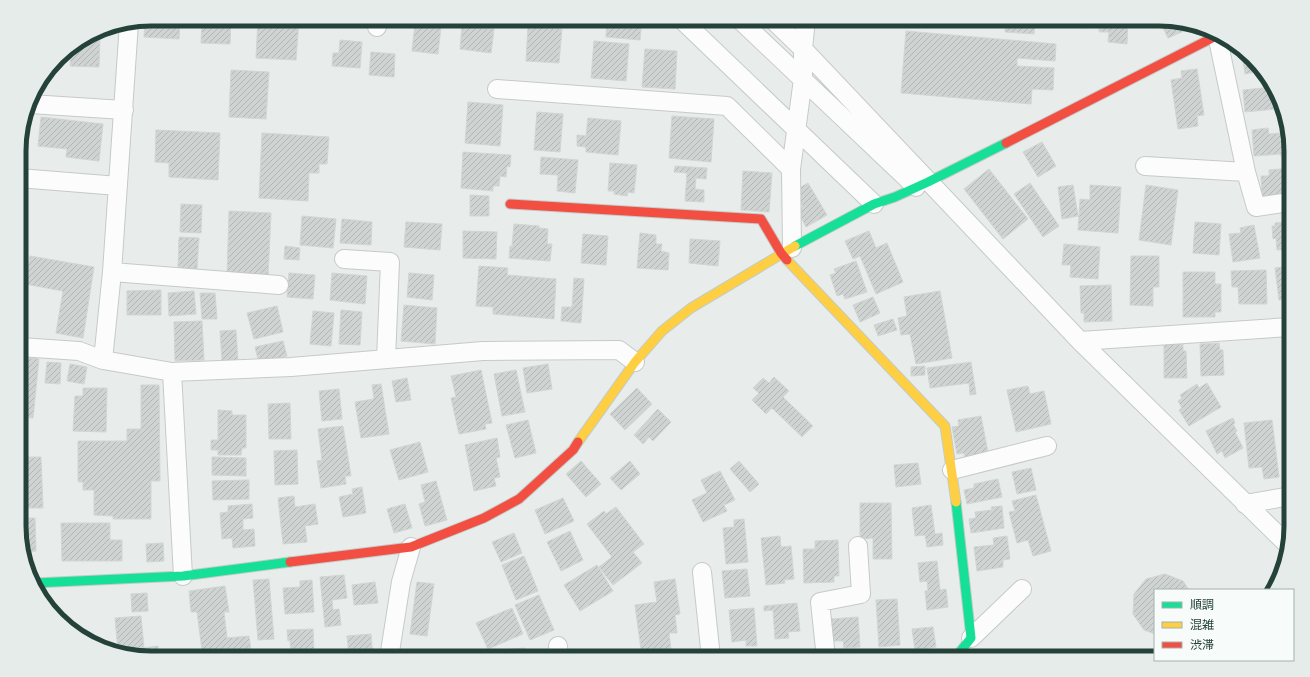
<svg xmlns="http://www.w3.org/2000/svg" width="1310" height="677" font-family="Signika,'Noto Sans JP',sans-serif">
<style>
.building{fill:url(#building-hatch);stroke:#d1d6d4}
.lines{fill:none;stroke-linecap:round;stroke-linejoin:round}
.street-casing{stroke:#c5cac8;stroke-width:20}
.fast-casing{stroke:#c3cbc8;stroke-width:11}
.slow-casing{stroke:#c3cbc8;stroke-width:11}
.jam-casing{stroke:#c3cbc8;stroke-width:11}
.street{stroke:#fcfcfc;stroke-width:18}
.fast{stroke:#16e098;stroke-width:9}
.slow{stroke:#ffcf43;stroke-width:9}
.jam{stroke:#f24e42;stroke-width:9}
.rim{fill:none;stroke:#24423a;stroke-width:5}
</style>
<defs>
<pattern id="building-hatch" width="6" height="6" patternUnits="userSpaceOnUse"><rect width="6" height="6" fill="#cfd4d2"/><path d="M-1 1l2-2M0 6l6-6M5 7l2-2" fill="none" stroke="#b2b7b5"/></pattern>
</defs>
<rect width="100%" height="100%" fill="#e8edeb"/>
<path class="building" d="M151 19H180L179 39 144 37 145 20Z
M202 19H231L230 44 201 43Z
M258 19H299L296 60 256 58Z
M564 19H592V22L564 20Z
M607 19H642L640 40 606 37Z
M957 19H991V26L957 23Z
M1006 19H1035L1034 34 1005 32Z
M1058 19H1088L1087 28 1057 26Z
M1100 19H1128L1127 44 1108 42 1109 32H1099Z
M1159 19 1193 27 1168 38Z
M415 23 441 26 438 54 412 51Z
M462 26 494 29 491 53 460 49Z
M528 26 562 29 559 63 526 61Z
M906 31 1056 44 1055 61 1017 58V66L1054 68 1053 90 1032 89 1031 104 901 93Z
M88 37 100 38 99 67 70 66 71 48Z
M340 40 362 42 360 68 332 66 333 53H339Z
M594 41 629 44 626 81 591 78Z
M645 49 677 51 675 89 642 87Z
M371 52 395 54 394 77 369 75Z
M1242 54 1261 71 1245 74Z
M1197 69 1204 115 1197 116 1198 126 1178 129 1171 80 1182 78 1181 71Z
M231 70 269 72 266 119 229 117Z
M1272 87 1277 101H1275L1276 109 1245 112 1243 90Z
M468 102 503 105 500 146 465 143Z
M537 112 563 114 560 152 534 150Z
M672 116 714 119 711 162 669 158Z
M41 117 103 124 99 161 66 157 67 149 38 146Z
M588 118 621 121 618 155 586 152V147L577 146V135L586 136Z
M1268 128 1269 134 1289 132 1290 157H1281V154L1254 156 1252 130Z
M156 130 220 133 218 180 169 177V163L155 162Z
M262 133 329 137 327 164H319V173H309L308 201 259 198Z
M1042 142 1056 166 1038 177 1023 152Z
M463 152 511 155 510 167 507 166 506 177 500 176 499 186H493V191L461 188Z
M541 157 578 160 575 193 557 191 558 175 540 174Z
M610 163 637 165 634 193 628 192 627 196 614 194V191H608Z
M675 166 707 168 706 179 696 178 695 189 704 190V202L685 201 687 173 674 172Z
M1290 168V194L1262 196 1261 176H1269V170Z
M989 169 1028 219 1003 239 964 189Z
M743 171 772 173 769 212 741 210Z
M808 183 827 215 806 227 797 210 803 207 794 191Z
M1030 183 1059 226 1043 237 1014 194Z
M1073 185 1078 216 1062 219 1058 187Z
M1090 185 1121 187 1118 233 1078 230 1080 199 1090 200Z
M1146 185 1178 190 1171 245 1139 240Z
M470 195 489 196V216H470Z
M21 203 22 244H20L19 204Z
M181 204 202 205 201 233 180 232Z
M229 211 271 213 268 277 227 275Z
M302 216 336 219 333 248 300 245Z
M342 219 372 222 371 245 340 243Z
M406 222 442 224 440 250 404 247Z
M1195 222 1221 224 1219 255 1193 253Z
M1290 222V249L1277 250 1276 238 1273 239 1272 226H1275V223Z
M514 224 539 226V228L548 229 547 244H552L550 261 509 258 510 246H512Z
M1254 225 1260 258 1233 262 1229 234 1241 233 1240 228Z
M463 231 497 232 496 259 463 258Z
M869 231 876 248 887 243 903 282 876 294 860 256 853 259 845 241Z
M640 233 656 235V244H662L661 251 669 253 668 270 637 268Z
M583 234 608 236 606 265 581 263Z
M179 237 199 238 197 269 178 268Z
M690 239 720 241 718 266 689 263Z
M1064 244 1100 247 1098 279 1070 277 1071 265H1062Z
M285 246 300 248 299 260 284 259Z
M30 256 94 267 83 338 56 333 63 291 25 284Z
M1131 256H1159V287H1153V306L1130 305Z
M856 261 867 292 845 299 843 294 837 296 830 275 836 273 834 269Z
M479 266 508 268 507 275 556 279 554 319 493 314V307L476 306Z
M1290 266V299L1279 300 1275 268Z
M1266 270 1267 304H1239L1238 287H1232L1231 271Z
M1183 272H1215V284H1221V312H1215V317H1183Z
M289 273 315 275 313 299 287 297Z
M332 273 367 276 365 304 330 300Z
M409 273 434 275 432 300 407 297Z
M574 278 584 279 581 323 561 321 562 307H572Z
M20 285 28 316 20 318Z
M1111 285 1112 321 1084 322V313H1081L1080 286Z
M161 290V315H127V291Z
M194 291 196 314 169 316 168 293Z
M940 291 952 358 916 364 910 334 901 335 898 318 907 316 904 297Z
M200 293H215L217 319H202Z
M873 297 880 313 860 322 853 305Z
M404 305 437 308 435 344 401 341Z
M277 306 283 332 254 339 247 313Z
M341 310 362 312 360 345 339 344Z
M313 311 334 313 331 346 310 344Z
M893 319 897 330 878 336 874 325Z
M202 321 204 360 175 361 174 322Z
M236 330 238 361 222 362 220 331Z
M283 341 287 356 259 363 255 347Z
M1219 343 1220 350H1223L1224 375 1201 376 1200 344Z
M1164 344H1183V351H1186L1187 378H1164Z
M20 357 39 359 33 418 20 417Z
M47 362 61 363 60 384 45 383Z
M971 362 976 394 970 395 969 383 930 388 927 368Z
M70 364 87 367 84 384 67 381Z
M548 364 552 389 527 393 523 368Z
M925 366V375L911 376V367Z
M481 370 492 423 485 424 486 429 459 434 451 398 456 397 451 376Z
M516 370 525 412 502 416 494 374Z
M774 377 789 391 783 397 813 426 802 437 772 408 766 414 752 400 759 393 753 388 763 378 769 383Z
M407 378 411 400 396 402 392 381Z
M1207 383 1221 407 1189 426 1179 410 1182 408 1178 401 1182 398 1180 395 1197 384 1199 388Z
M381 384 389 434 361 438 355 402 374 399 372 385Z
M141 385H159L160 481H151V519H113V516L94 515V490H83V482H78V441H127V429H141Z
M1028 386 1030 394 1044 391 1051 424 1016 432 1007 390Z
M83 388H107L106 432 73 431 75 396H83Z
M637 388 652 404 625 430 610 414Z
M339 389 342 419 322 421 319 391Z
M290 403 291 439H269L268 404Z
M658 409 671 422 653 441 649 437 643 444 634 435Z
M1288 409H1291V448H1287L1283 415 1288 414Z
M218 410 232 411V415H246V448H242L241 455H218V450H211V440H218Z
M981 416 989 458 965 461 964 453 957 454 952 427 959 426 958 420Z
M1233 418 1235 423 1233 424 1237 431 1235 432 1243 448 1225 458 1222 451 1217 454 1206 431Z
M528 420 536 453 515 458 506 425Z
M1272 420 1279 477 1264 479 1262 467 1249 468 1244 423Z
M343 426 351 476H345L346 484 321 488 317 461 322 460 318 429Z
M497 438 500 457 496 458 500 477 494 478 496 486 474 491 465 445Z
M420 442 428 472 399 480 390 450Z
M297 450 298 484 275 485 274 451Z
M20 457H41L43 508H20Z
M212 457 246 458V476L212 475Z
M581 461 601 484 586 497 566 474Z
M630 461 640 474 621 490 610 478Z
M739 461 759 484 750 492 730 469Z
M918 463 921 484 896 487 894 465Z
M1031 468 1036 490 1017 494 1012 472Z
M720 471 735 500 724 505 727 511 703 522 692 500 707 493 701 480Z
M998 479 1002 497 967 504 964 490 974 488V484Z
M249 480V499L213 500 212 481Z
M436 481 447 520 425 526 419 504 425 502 421 485Z
M362 487 366 513 343 517 339 497 353 494 352 489Z
M1036 495 1051 551 1033 556 1028 540 1017 543 1009 512 1015 511 1012 501Z
M294 496 295 507 315 504 318 524 305 526 307 542 283 544 278 498Z
M563 498 574 521 545 534 535 510Z
M860 503H891L892 559H873V538L860 539Z
M252 504 253 518 243 519V530L254 529 255 546 233 548 232 538 222 539 220 513 228 512V506Z
M405 504 412 528 394 533 387 509Z
M931 505 935 534 942 533 943 545 927 547 925 535 915 536 912 508Z
M1002 506 1004 528 971 533 969 519 976 518 975 512 992 510 991 507Z
M616 507 644 544 633 552 642 563 613 585 599 567 612 557 587 524 604 511 606 514Z
M20 518H35L36 551 23 552 20 543Z
M744 519 748 562 726 564 723 528 734 527V520Z
M61 523H110V540H122V561H62Z
M570 531 583 560 561 571 547 542Z
M514 533 522 553 501 562 492 542Z
M780 536 781 547 791 546 794 579 784 580 785 583 766 585 761 538Z
M1007 536 1010 559 1003 560V567L977 571 974 547 994 545 993 538Z
M838 540 839 576H834V582L804 583 803 549H815V541Z
M163 543 164 561 147 562 146 544Z
M524 556 538 591 516 600 502 565Z
M937 561 940 590 946 589 948 607 927 610 925 591H928L927 581 920 582 918 563Z
M597 565 613 591 580 611 564 585Z
M747 569 750 596 725 598 722 571Z
M1165 574 1183 581 1189 590H1155V634L1144 630 1133 614 1134 594 1146 579Z
M344 575 347 598 332 600 333 610 339 609 341 625 325 627 320 577Z
M269 579 274 639 258 640 253 580Z
M675 579 680 614 675 615 677 633H669L672 658H656L655 655 642 657 635 605 657 602 654 582Z
M312 580 314 612 285 614 283 588 300 587V581Z
M375 582 378 603 354 605 352 585Z
M417 582 434 584 427 636 410 634Z
M225 586 229 612H224L227 638 249 636 252 658H203L197 612H191L189 591Z
M147 593 148 611 132 612 131 594Z
M539 595 554 630 530 640 515 605Z
M897 599 900 645 879 647 876 600Z
M797 603 800 631 788 632 789 638 775 639 773 610 764 611V606Z
M512 608 523 634 488 649 476 623Z
M754 608 757 646H746V640L732 642 729 610Z
M141 616 144 648 158 646 159 658H151L118 650 115 618Z
M858 617 860 647 844 648 843 641H833L831 619Z
M933 627 936 647 915 650 912 629Z
M313 629 314 652 291 654 290 640 288 641 287 630Z
M371 634 373 658H334V656H349L347 636Z
M525 648 526 658H499V650Z
M902 651V658H872V652Z
M862 653V658H834V655Z
M800 655V658H771Z"/>
<g class="lines">
<g class="street-casing">
<path id="street" d="M681 19 874 204
M739 19 916 187
M772 19 803 49 1080 341 1287 544
M377 27 378 19
M497 89 727 106 791 169
M30 104 124 110
M1145 166 1246 172 1217 35
M1246 172 1256 207 1290 202
M19 178 118 186
M792 248 791 169 803 79V49L806 19
M344 259 390 262 386 359
M112 272 279 285
M1080 341 1290 327
M20 347 79 351 103 360 172 372 291 367 483 351 619 350 635 362
M103 360 112 272 129 23
M172 372 183 576
M952 470 1047 446
M1245 504 1291 496
M702 572 711 658
M971 638 1022 589
M558 646 559 658
M389 658 401 582 411 547
M826 658 820 602 861 594 858 546"/>
</g>
<g class="fast-casing">
<path id="fast" d="M795 246 874 204 895 197 928 182 1006 143
M35 583 183 576 290 562
M955 658 971 638 956 502"/>
</g>
<g class="slow-casing">
<path id="slow" d="M787 260 945 426 956 502
M578 442 635 362 662 331 691 308 795 246"/>
</g>
<g class="jam-casing">
<path id="jam" d="M1006 143 1220 34
M510 204 761 219 781 253 787 260
M290 562 411 547 484 518 519 499 573 450 578 442"/>
</g>
<use href="#street" class="street"/>
<use href="#fast" class="fast"/>
<use href="#slow" class="slow"/>
<use href="#jam" class="jam"/>
</g>
<path d="M0 0H1310V677H0ZM151 26H1159A125 125 0 0 1 1284 151V526A125 125 0 0 1 1159 651H151A125 125 0 0 1 26 526V151A125 125 0 0 1 151 26Z" fill="#e6ecea" fill-rule="evenodd"/>
<path class="rim" d="M151 26H1159A125 125 0 0 1 1284 151V526A125 125 0 0 1 1159 651H151A125 125 0 0 1 26 526V151A125 125 0 0 1 151 26Z"/>
<rect x="1154" y="589" width="140" height="72" fill="#f7fbf9" stroke="#a3b1ad"/>
<rect x="1162" y="602" width="20" height="6" fill="#16e098" stroke="#a3b1ad"/>
<text x="1190" y="609" font-size="12" fill="#24423a">順調</text>
<rect x="1162" y="622" width="20" height="6" fill="#ffcf43" stroke="#a3b1ad"/>
<text x="1190" y="629" font-size="12" fill="#24423a">混雑</text>
<rect x="1162" y="642" width="20" height="6" fill="#f24e42" stroke="#a3b1ad"/>
<text x="1190" y="649" font-size="12" fill="#24423a">渋滞</text>
</svg>
